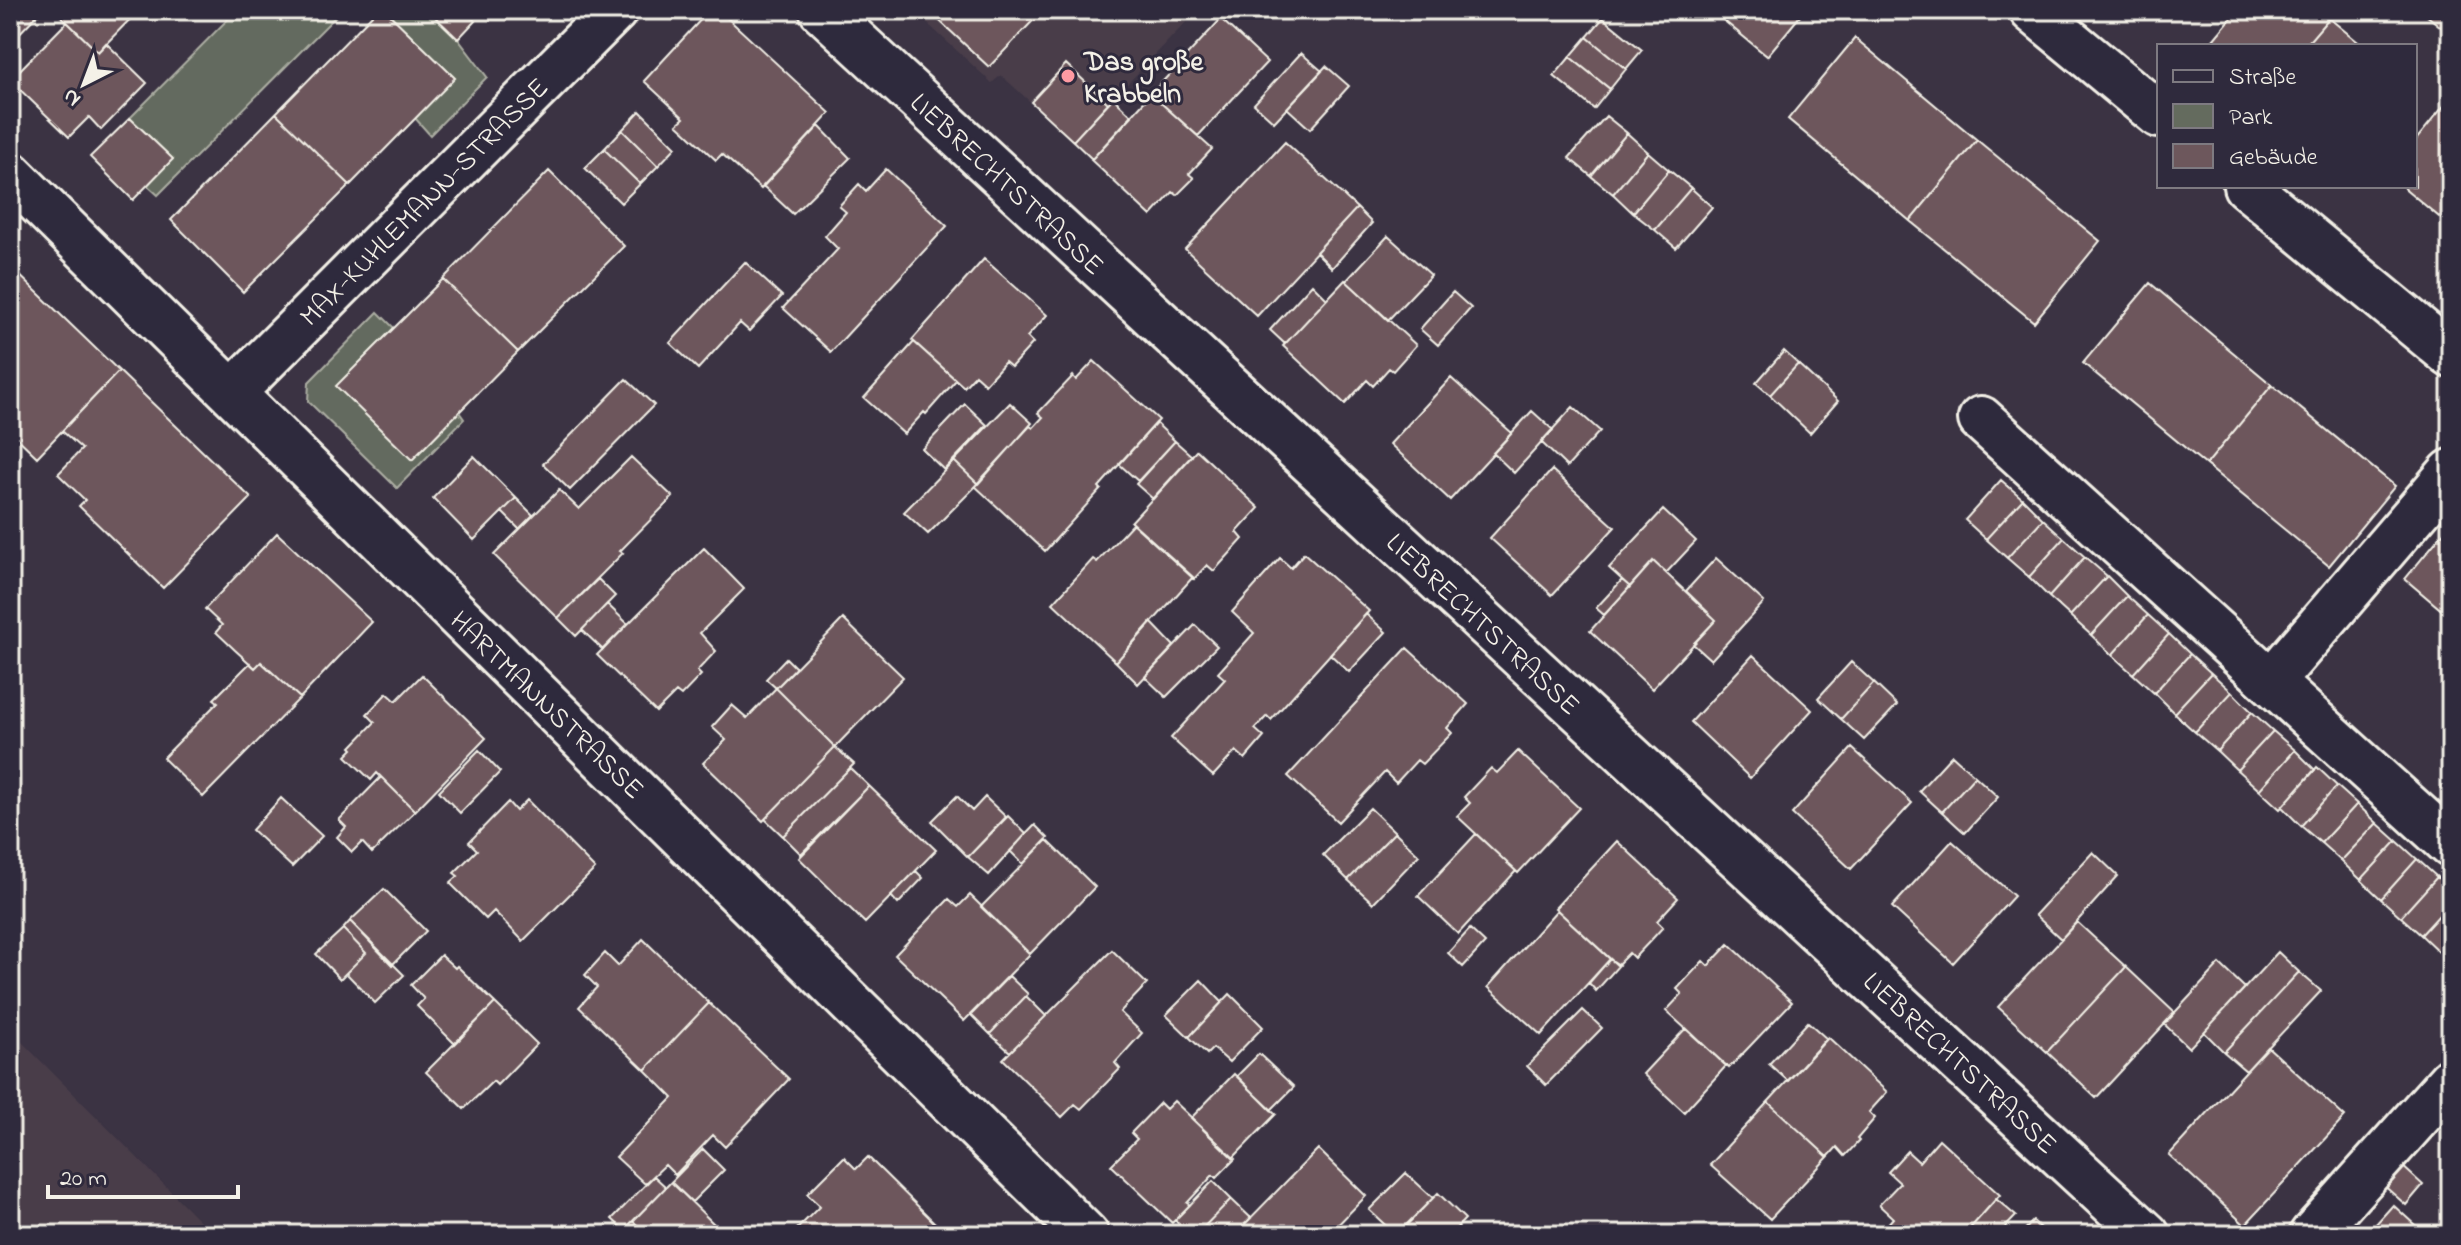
<svg xmlns="http://www.w3.org/2000/svg" width="2461" height="1245" font-family="'Indie Flower',sans-serif">
<style>
.built{fill:#4a3e4a}
.green{fill:#646b5e;stroke:#acaea3;stroke-width:2}
.building{fill:#6d575c;stroke:#f4f1e8;stroke-width:2}
.lines{fill:none;stroke-linecap:round;stroke-linejoin:round}
.minor-casing{stroke:#f4f1e8;stroke-width:50}
.minor{stroke:#2f2a3d;stroke-width:44}
.poi-dot{fill:#ff9aa2;stroke:#2f2a3d;stroke-width:3}
.labels{text-anchor:middle;stroke-width:6;stroke-linejoin:round;paint-order:stroke}
.poi-label{font-size:28px;font-weight:bold;fill:#f4f1e8;stroke:#2f2a3d;text-anchor:start}
.street-label{font-size:28px;fill:#f4f1e8;stroke:#2f2a3d}
</style>
<rect width="100%" height="100%" fill="#3b3343"/>
<filter id="ink" filterUnits="userSpaceOnUse"><feTurbulence type="fractalNoise" baseFrequency=".0125" numOctaves="2"/><feDisplacementMap in="SourceGraphic" scale="16" xChannelSelector="R" yChannelSelector="G"/><feConvolveMatrix kernelMatrix="1 2 1 2 8 2 1 2 1" color-interpolation-filters="sRGB"/></filter>
<g filter="url(#ink)">
<path class="built" d="M924 10H1175L1187 21 1073 141 1001 75 992 83 927 23Z
M10 1030 214 1235H10Z"/>
<path class="green" d="M237 10H342L158 195 147 185 173 159 130 118Z
M385 10H428L458 39 487 77 430 135 415 118 455 78Z
M378 312 394 328 337 386 459 412 464 419 397 488 308 401 309 382Z"/>
<path class="building" d="M10 10H42L10 43Z
M59 10H139L98 52 57 12Z
M377 10H385L455 78 350 185 276 113Z
M428 10H464L475 21 458 39Z
M928 10H1043L989 67Z
M1711 10H1805L1767 56Z
M2238 10H2320L2329 18 2305 46H2208Z
M2420 10H2451V35L2441 27Z
M723 14 830 113 761 189 722 154 716 160 677 124 684 118 644 81 705 15Z
M1603 18 1642 50 1626 69 1587 37Z
M2329 18 2363 46H2305Z
M1221 19 1267 62 1198 136 1151 94Z
M67 22 98 52 106 43 147 83 101 130 89 117 69 137 10 80Z
M1587 37 1626 69 1610 89 1570 57Z
M1855 38 1977 140 1910 221 1788 119Z
M1301 53 1322 71 1274 122 1254 104Z
M1570 57 1610 89 1594 109 1554 76Z
M1066 64 1108 103 1073 141 1031 102Z
M1326 66 1349 86 1310 129 1287 108Z
M1151 94 1212 149 1189 174 1194 178 1177 195 1173 192 1151 216 1091 160Z
M2451 97V213L2444 221 2402 186H2415V141Z
M1113 98 1132 116 1092 159 1073 141Z
M640 111 676 147 658 166 622 130Z
M276 113 350 185 243 292 171 220Z
M1606 116 1627 133 1591 176 1569 158Z
M130 118 173 159 133 200 90 157Z
M819 126 850 158 793 214 763 186Z
M622 130 658 166 640 184 604 149Z
M1627 133 1648 152 1613 194 1591 176Z
M1977 140 2100 241 2034 322 1910 221Z
M1285 142 1357 208 1257 316 1185 249Z
M604 149 640 184 621 203 585 168Z
M1648 152 1669 170 1633 213 1613 194Z
M886 169 947 226 831 352 783 308 838 249 825 236 846 212 839 206 859 184 866 191Z
M1669 170 1691 188 1655 230 1633 213Z
M549 171 624 246 518 352 443 279Z
M1691 188 1712 207 1676 248 1655 230Z
M1357 208 1372 223 1332 268 1316 252Z
M1388 236 1431 275 1388 320 1346 281Z
M984 259 1047 315 1027 337 1033 343 1011 367 1005 362 985 384 975 375 964 387 912 340Z
M745 262 782 296 749 331 740 323 698 369 670 343Z
M10 266 119 371 37 457 10 431Z
M443 279 518 352 412 460 336 386Z
M1345 280 1416 345 1393 371 1389 368 1373 386 1367 380 1345 404 1283 346Z
M2150 283 2272 385 2206 465 2083 363Z
M1312 284 1327 299 1285 344 1270 330Z
M1453 292 1471 308 1438 345 1420 329Z
M914 342 956 380 926 414 924 412 904 434 864 398Z
M1784 351 1798 364 1770 395 1756 383Z
M1094 361 1159 420 1099 487 1101 489 1045 551 975 486 1030 426 1033 428 1043 417 1038 413 1073 376 1076 380Z
M1798 364 1838 401 1810 433 1770 395Z
M119 371 251 498 163 588 79 506 85 500 58 474 82 449 62 431Z
M1451 378 1512 433 1450 500 1390 444Z
M626 379 654 405 570 490 543 464Z
M2272 385 2395 486 2329 566 2206 465Z
M1010 403 1032 423 978 484 954 461Z
M965 404 987 425 944 470 922 449Z
M1573 407 1600 431 1567 467 1541 442Z
M1532 411 1553 430 1514 473 1493 453Z
M1156 423 1175 441 1138 481 1119 464Z
M1175 441 1192 456 1153 499 1136 484Z
M1197 450 1259 508 1237 532 1243 539 1214 571 1207 565 1194 579 1131 522Z
M474 456 516 498 474 540 433 498Z
M631 457 673 497 620 551 623 553 558 618 494 555 559 490 579 509Z
M954 461 978 484 928 534 904 512Z
M1552 470 1615 527 1552 595 1490 538Z
M2001 480 2023 499 1986 539 1965 520Z
M516 498 533 515 519 529 502 512Z
M2023 499 2043 519 2007 558 1986 539Z
M1663 510 1696 541 1666 573 1653 561 1630 587 1609 568Z
M2043 519 2064 538 2029 577 2007 558Z
M1133 523 1193 577 1116 662 1053 603 1093 559 1097 562Z
M2451 523V618L2405 579Z
M277 533 372 622 300 698 261 662 255 668 235 650 216 632 222 625 205 609Z
M2064 538 2085 557 2049 597 2029 577Z
M704 548 744 589 700 633 716 651 697 671 701 675 681 696 676 692 656 712 597 655Z
M1304 553 1369 611 1271 720 1267 716 1255 729 1264 737 1245 759 1236 751 1213 776 1171 738 1225 679 1218 673 1254 633 1232 612 1280 558 1291 568Z
M2085 557 2107 576 2070 616 2049 597Z
M1716 558 1764 602 1711 660 1693 644 1716 620 1686 591Z
M1653 561 1716 620 1652 689 1590 631Z
M2107 576 2127 596 2091 635 2070 616Z
M598 579 615 596 576 636 558 618Z
M1622 580 1630 587 1604 615 1596 608Z
M2127 596 2148 615 2112 655 2091 635Z
M607 604 628 624 603 650 582 630Z
M1366 614 1386 632 1349 672 1330 654Z
M2148 615 2169 634 2133 674 2112 655Z
M843 619 903 677 835 747 776 688Z
M1151 622 1174 646 1138 684 1116 662Z
M1195 625 1217 646 1166 697 1145 677Z
M2169 634 2190 654 2154 693 2133 674Z
M1407 648 1468 704 1447 728 1452 733 1422 764 1417 760 1396 783 1385 772 1338 822 1288 776Z
M2190 654 2211 673 2174 713 2154 693Z
M1753 655 1812 710 1750 778 1691 722Z
M786 658 796 668 776 688 766 679Z
M261 662 300 698 203 797 163 758 218 702 214 699 250 663 255 668Z
M1851 662 1874 683 1841 719 1818 698Z
M2211 673 2232 692 2195 732 2174 713Z
M422 675 486 738 415 811 377 773 371 780 346 756 353 749 351 747 375 722 367 714 387 693 396 701Z
M1874 683 1897 705 1864 740 1841 719Z
M776 688 835 747 763 821 703 763 726 740 712 727 732 705 747 718Z
M2232 692 2252 712 2217 751 2195 732Z
M2252 712 2273 731 2237 770 2217 751Z
M2273 731 2295 750 2259 790 2237 770Z
M835 747 854 764 783 836 765 819Z
M1852 748 1912 803 1851 869 1792 814Z
M479 750 500 772 460 813 439 791Z
M2295 750 2315 770 2280 809 2259 790Z
M1518 751 1579 808 1518 873 1457 816 1470 803 1464 797 1491 768 1497 773Z
M1952 755 1975 776 1942 812 1919 791Z
M2317 767 2337 786 2301 826 2282 807Z
M850 768 869 786 801 854 783 836Z
M1975 776 1998 797 1965 833 1942 812Z
M381 777 415 811 372 853 362 842 352 852 337 837 346 827 339 820Z
M869 786 936 850 865 923 799 858Z
M2337 786 2357 804 2321 843 2301 826Z
M957 796 972 811 985 797 1006 817 968 857 932 821Z
M281 798 322 836 292 867 252 830Z
M527 800 595 869 523 941 494 911 486 919 450 883 458 876 454 873 477 850 469 842 508 802 516 811Z
M2357 804 2377 823 2341 861 2321 843Z
M1370 808 1395 832 1348 880 1323 855Z
M1008 816 1026 834 989 875 968 857Z
M2377 823 2397 841 2361 880 2341 861Z
M1035 825 1048 838 1023 864 1010 851Z
M1395 832 1419 855 1373 903 1348 880Z
M1476 834 1516 871 1458 934 1418 896Z
M1047 840 1095 887 1030 954 981 907Z
M1617 841 1678 898 1657 921 1663 927 1653 938 1634 958 1629 953 1617 965 1555 908Z
M1952 841 2014 896 1953 963 1892 907Z
M2397 841 2417 859 2381 899 2361 880Z
M2093 852 2118 876 2061 939 2035 915Z
M2417 859 2437 877 2401 917 2381 899Z
M916 871 923 878 898 904 891 896Z
M2437 877 2451 890V902L2421 935 2401 917Z
M384 889 426 931 392 965 350 921Z
M970 895 1030 954 964 1021 895 955 949 899 958 907Z
M2451 902V942L2440 953 2421 935Z
M1557 910 1610 959 1541 1035 1488 987Z
M350 921 404 975 375 1003 346 973 366 953 343 929Z
M2077 922 2126 967 2047 1052 1998 1007Z
M343 929 366 953 340 979 316 954Z
M1470 929 1485 943 1463 967 1448 953Z
M643 939 709 1003 645 1070 579 1007 597 987 585 975 605 953 618 966Z
M1729 944 1792 1002 1729 1068 1666 1011 1682 994 1677 989 1703 961 1708 966Z
M1112 950 1147 984 1120 1012 1142 1033 1115 1063 1120 1069 1081 1109 1075 1104 1062 1117 1003 1059Z
M2278 952 2299 972 2224 1052 2204 1032Z
M441 955 455 968 457 966 495 1003 455 1044 417 1006 424 999 411 985Z
M1610 959 1619 965 1596 991 1589 983Z
M2220 964 2245 988 2189 1048 2164 1024Z
M2126 967 2175 1013 2096 1098 2047 1052Z
M2299 972 2321 991 2246 1071 2224 1052Z
M1009 976 1028 994 990 1034 971 1015Z
M1201 980 1222 1002 1189 1037 1166 1015Z
M1230 994 1263 1027 1229 1062 1213 1048 1207 1054 1189 1037Z
M1026 996 1046 1016 1010 1052 990 1034Z
M495 1003 537 1044 497 1085 493 1081 464 1109 426 1072Z
M709 1003 789 1079 725 1147 713 1135 675 1175 665 1165 645 1184 616 1157 673 1098 645 1070Z
M1583 1010 1602 1028 1546 1085 1527 1066Z
M1808 1022 1827 1039 1788 1081 1769 1064Z
M1686 1028 1726 1066 1684 1112 1643 1074Z
M1828 1037 1887 1092 1869 1112 1875 1118 1857 1139 1859 1141 1845 1156 1837 1147 1828 1157 1768 1102Z
M2268 1047 2345 1117 2245 1225 2169 1155Z
M1259 1054 1294 1087 1271 1110 1237 1076Z
M1234 1074 1276 1114 1233 1158 1191 1118Z
M1174 1101 1235 1159 1216 1178 1213 1175 1187 1203 1190 1205 1172 1223 1111 1165 1137 1139 1131 1133 1160 1103 1166 1109Z
M1768 1102 1828 1157 1770 1219 1710 1165Z
M1939 1139 2000 1195 1964 1235H1878L1893 1218 1879 1205 1900 1183 1888 1172 1907 1151 1919 1162Z
M703 1149 724 1170 692 1202 671 1182Z
M1318 1149 1366 1196 1328 1235H1234Z
M844 1157 856 1169 868 1157 936 1224 925 1235H791L820 1206 807 1194Z
M2400 1164 2423 1185 2406 1205 2382 1184Z
M1406 1173 1433 1198 1396 1235 1369 1210Z
M654 1176 666 1187 624 1230 612 1219Z
M1213 1181 1231 1199 1196 1235H1188L1175 1220Z
M671 1182 714 1224 703 1235H647L633 1221Z
M1438 1193 1465 1219 1450 1235H1397Z
M1231 1199 1251 1218 1234 1235H1196Z
M1996 1199 2016 1216 1998 1235H1964Z
M2393 1205 2426 1235H2366Z
M633 1221 647 1235H619Z
M2033 1221 2049 1235H2020Z"/>
<g class="lines">
<g class="minor-casing">
<path id="minor" d="M822 10 2147 1235
M2032 10 2159 115
M10 174 1086 1235
M2246 186 2451 355
M232 393 615 10
M1981 419 2451 845
M2271 682 2451 472
M2312 1235 2451 1080"/>
</g>
<use href="#minor" class="minor"/>
</g>
</g>
<circle class="poi-dot" cx="1068" cy="76" r="8"/>
<g class="labels">
<g class="poi-label">
<text x="1084" y="70">Das große<tspan x="1084" dy="32">Krabbeln</tspan></text>
</g>
<g class="street-label">
<text transform="translate(1008 183) rotate(43)" y="10">LIEBRECHTSTRASSE</text>
<text transform="translate(423 201) rotate(-45)" y="10">MAX-KUHLEMANN-STRASSE</text>
<text transform="translate(1484 623) rotate(43)" y="10">LIEBRECHTSTRASSE</text>
<text transform="translate(548 704) rotate(44)" y="10">HARTMANNSTRASSE</text>
<text transform="translate(1961 1062) rotate(43)" y="10">LIEBRECHTSTRASSE</text>
</g>
</g>
<rect width="2461" height="1245" fill="none" stroke="#2f2a3d" stroke-width="40"/>
<rect x="20" y="20" width="2421" height="1205" fill="none" stroke="#f4f1e8" stroke-width="3" filter="url(#ink)"/>
<rect x="2157" y="44" width="260" height="144" fill="#2f2a3d" stroke="#7e7a81" stroke-width="2"/>
<rect x="2173" y="70" width="40" height="12" fill="#2f2a3d" stroke="#7e7a81" stroke-width="2"/>
<text x="2229" y="84" font-size="24" fill="#f4f1e8">Straße</text>
<rect x="2173" y="104" width="40" height="24" fill="#646b5e" stroke="#7e7a81" stroke-width="2"/>
<text x="2229" y="124" font-size="24" fill="#f4f1e8">Park</text>
<rect x="2173" y="144" width="40" height="24" fill="#6d575c" stroke="#7e7a81" stroke-width="2"/>
<text x="2229" y="164" font-size="24" fill="#f4f1e8">Gebäude</text>
<g transform="translate(84 84) rotate(222)" stroke="#2f2a3d" stroke-width="6" paint-order="stroke">
<path d="M0-6L14 30L0 20L-14 30Z" fill="#f4f1e8"/>
<text y="-12" font-size="22" font-weight="bold" text-anchor="middle" fill="#f4f1e8">N</text>
</g>
<path d="M48 1185v12h190v-12" fill="none" stroke="#f4f1e8" stroke-width="4"/>
<text x="60" y="1185" font-size="24" fill="#f4f1e8" stroke="#2f2a3d" stroke-width="6" paint-order="stroke">20 m</text>
</svg>
